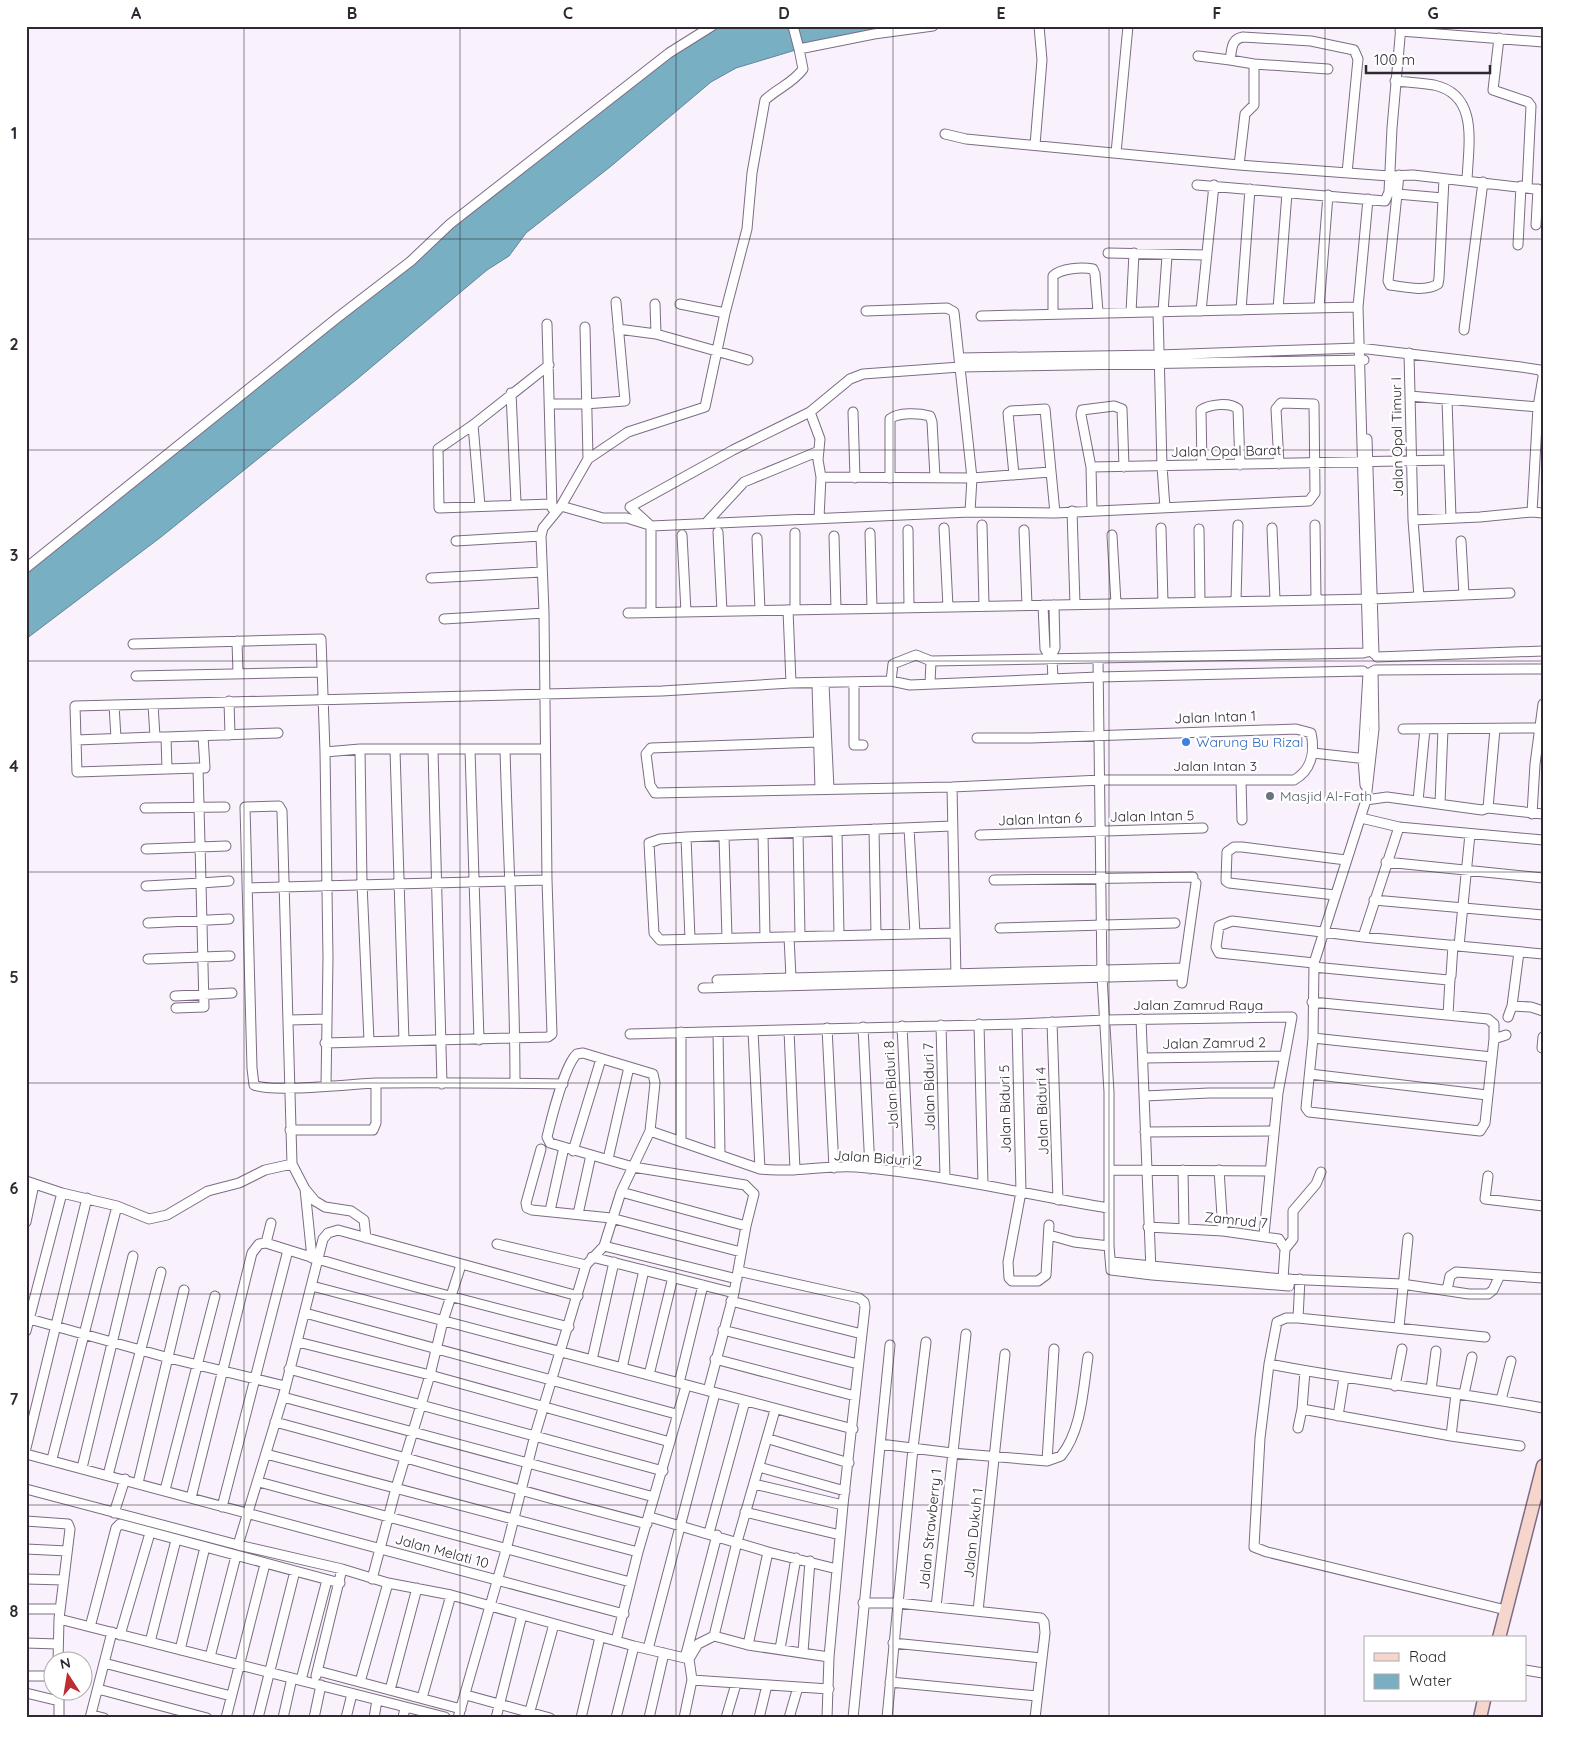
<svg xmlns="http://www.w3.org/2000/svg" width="1569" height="1744" font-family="Quicksand,sans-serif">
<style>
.water{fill:#78afc3;stroke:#628698}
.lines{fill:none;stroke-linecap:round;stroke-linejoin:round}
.street-casing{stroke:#7d6c84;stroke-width:11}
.secondary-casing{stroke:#7d6c84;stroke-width:15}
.street{stroke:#fff;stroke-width:9}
.secondary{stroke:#f6d6cc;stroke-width:12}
.grid{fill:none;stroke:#2f2832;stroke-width:1;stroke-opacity:0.55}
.shop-dot{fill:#3f7fe0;stroke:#fff;stroke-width:2}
.worship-dot{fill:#6b7280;stroke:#fff;stroke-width:2}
.labels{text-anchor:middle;stroke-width:4.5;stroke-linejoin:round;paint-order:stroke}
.street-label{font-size:14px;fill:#2f2832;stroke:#fff}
.shop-label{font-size:14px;fill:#366cbe;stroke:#fff;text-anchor:start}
.worship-label{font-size:14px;fill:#5b616d;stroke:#fff;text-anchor:start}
.neatline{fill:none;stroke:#2f2832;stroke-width:2}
.grid-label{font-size:16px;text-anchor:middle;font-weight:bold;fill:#2f2832}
</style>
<rect width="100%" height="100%" fill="#f9f2fc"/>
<path class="water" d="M712 26H933L799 49 736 68 711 82 610 167 526 233 509 256 487 270 356 380 161 537 26 639V569L450 224 669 53Z"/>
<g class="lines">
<g class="street-casing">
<path id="street" d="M793 26 799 49
M1400 31 1543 42
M1499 38 1493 90 1528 102 1531 106 1527 188
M1198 56 1230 60
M1254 64 1328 69
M1395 81C1408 82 1421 83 1434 85 1480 95 1468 146 1467 181
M945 134 966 139 1239 165 1389 176 1413 175 1543 190
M1035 145 1042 60 1039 26
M1116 153 1128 26
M1239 165 1245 114 1254 105V64L1230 60C1232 49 1231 39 1243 37L1311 41 1354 50 1358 59 1347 173
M1399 175 1388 281 1390 285C1404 287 1426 292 1438 284L1439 278 1444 179
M1197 185 1385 201 1389 192 1392 128 1401 26
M1397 194 1443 198
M1368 199 1358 307 1368 652
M1536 225 1538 189
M1518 245 1521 186
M1108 253 1206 255
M655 304 656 334
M680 304 725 313
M1319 308 1328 195
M1278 309 1287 193
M1241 310 1250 189
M866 311 947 308 954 312 972 478 970 512
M1201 311 1214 185
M1131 312 1134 253
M1158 312 1162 466 1165 508
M1163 312 1167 256
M1053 313V276C1061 268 1082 267 1093 269L1095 274 1098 312
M981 316 1358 307
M547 324 552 508
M585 327 588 459
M618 329 656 334 748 360
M1464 330 1483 182
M1409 353 1413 520 1419 597
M959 358 1159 355 1359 348 1521 367 1540 370 1543 374
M549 365 473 425 438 449 439 508 551 504
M511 393 516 503
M1410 396 1538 407
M1447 400 1451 518
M549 404H585L625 401 616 302
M810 412 820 439 818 460 821 477 819 518
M853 412 855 478
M473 425 480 506
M1367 439 1374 654
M1202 465 1201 410C1210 404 1230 402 1238 409L1240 465
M1091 467 1449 460
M1014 475 1008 413 1011 411 1045 409 1055 513
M821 477 972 478 1050 472
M890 478V419C898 412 919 413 930 416L932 422 935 477
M561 506 603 518H627L646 524
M1092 510 1091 467 1081 415 1082 410 1114 406 1122 409 1124 467
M1072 511 1075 604
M1532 512 1538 407 1543 377
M1413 520 1480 517 1532 512 1543 513
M707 522 744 482 819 451
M982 525 984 606
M1315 525 1316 600
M651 526 630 507 733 450 810 412 850 379 863 374 960 367 1364 360
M944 528 948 607
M1161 528 1163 603
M1272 528 1275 600
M1199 529 1200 602
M908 530 909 607
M1024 530 1027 605
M718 532 722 611
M795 533V609
M870 533 872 608
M682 535 686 612
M1112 535 1116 603
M834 536 836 609
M757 538 760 610
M456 541 541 536
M1461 541 1464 595
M26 568 337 318 411 261 450 224 669 53 712 26
M431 578 542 572
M1236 601 1238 525
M1043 605 1045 649 1052 659 1053 679
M788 610 791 683
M651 612V526L970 512 1055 513 1309 501 1315 493 1314 404 1281 403 1276 409 1279 464
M628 613 1372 599 1510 593
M444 619 544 613
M237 641 238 674
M133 644 321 639 325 752 328 958 326 1085
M1051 656 1055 648 1054 605
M1377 657 1543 651
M1098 659 1102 977 1109 1092V1246L1111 1270 1152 1275 1289 1286 1290 1279
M1375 670 1543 669
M1373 671 1374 729 1366 800 1314 963 1313 1038 1306 1108 1309 1112 1480 1131 1485 1123 1494 1039 1506 1035
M136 676 321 672
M891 681 893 664 916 655 931 661
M854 683V745H863
M930 683 931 661 1364 653
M817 684 820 789
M824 684 829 789
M229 701 230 735
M153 704 155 737H166L167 769 198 768 201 883 229 881
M114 705 116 738
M1403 729 1540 728
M166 737 278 733
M76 740 155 737
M818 742 651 748 646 754 650 785 655 793 952 787 1101 780H1294C1312 770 1315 751 1311 733L1296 729 1031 738H977
M360 749 362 884 369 1041
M470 749 479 1040
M505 749C508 860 515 971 515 1083
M395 750 404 1041
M433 750 442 1084
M325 752 360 749H545
M1313 753 1367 759
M198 768H205L203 736
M167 769 77 772 75 706 662 691 791 683 891 681 910 685 1098 677 1363 671
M1241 780 1242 820
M1365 785 1363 759 1368 673
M952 787 956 977
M1366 800 1387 797 1482 810 1488 808 1495 729
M1418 801 1425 729
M1440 803 1443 729
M145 808 225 807
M1488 808 1543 814
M1532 814 1535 764 1543 704
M1361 818 1399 827 1543 840
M952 826 686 837 660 839 649 843 654 933 660 940 955 933
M909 828 915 934
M874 829 876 935
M837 831 839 935
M798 832 800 936
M763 834 765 937
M980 835 1203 828
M724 836 727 938
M686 837 690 939
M146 849 226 846
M1386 862 1543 878
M994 880 1193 877
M146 886 201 883 204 1007 176 1008
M247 888 547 880
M1335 895 1229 883 1226 881 1227 852 1234 847H1242L1346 860
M1374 900 1543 915
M148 923 229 919
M1000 928 1175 923
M789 937 791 978
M1363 937 1399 827
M1459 946 1470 834
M148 959 230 956
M1314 963 1219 953 1216 947 1219 926 1232 921 1363 937 1543 954
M1314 967 1448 980 1451 976 1453 945
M717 980 1184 968
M1182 983 1196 883
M703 988 1183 975
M175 996 232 993
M1312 1002 1488 1019 1494 1024V1039
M1512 1006 1531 1007 1543 1011
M1448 1015 1450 979
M1508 1017 1512 1006 1519 952
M1141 1019 1151 1271
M290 1020 327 1019
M1052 1022 1058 1200
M979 1024 983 1185
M1017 1024 1021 1192 1008 1262 1009 1278 1012 1281H1038L1046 1275 1049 1225
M941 1025 945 1178
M902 1026 909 1172
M863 1027 870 1169
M827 1028 834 1168
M789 1030 795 1170
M753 1031 760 1169
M681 1032V1141
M718 1032 720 1154
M630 1034 1017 1024 1105 1020 1292 1017 1278 1093 1264 1235
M1313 1038 1492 1057
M325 1043 548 1037 552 1034 547 880 544 613 541 536 543 528 561 506 588 459 628 432 705 407 725 313 747 229 752 173 765 100C778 88 793 83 803 69L799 49 874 34 933 26
M1542 1048 1543 1037
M1144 1058 1285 1056
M1310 1074 1487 1095
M1145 1096 1209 1093H1278
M290 1130H373L376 1123V1083
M650 1131 760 1169C792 1173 824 1165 856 1167 941 1174 1024 1194 1108 1208
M1145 1132 1273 1131
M541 1149 526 1203 527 1208 532 1210 611 1218 741 1252
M573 1151 601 1059
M608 1159 629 1067
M1109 1170 1270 1171
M1183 1170 1184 1229
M1219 1170 1223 1231
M1488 1176 1485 1199 1543 1206
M26 1181 62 1193 117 1206 149 1219 167 1215 208 1191 239 1183 265 1170 292 1164
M305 1189 312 1258
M621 1192 746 1226
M550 1211 564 1147
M578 1214 591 1155
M26 1222 34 1184
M1148 1227 1223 1231 1279 1239 1285 1249 1283 1279
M1049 1235 1074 1242 1109 1246
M366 1238 364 1220 351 1211 325 1207 315 1201 305 1189 292 1164 282 811 279 806 245 807 252 1068 254 1085C272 1093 351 1084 376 1083 438 1082 501 1083 563 1084
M266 1243 271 1223
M497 1244 586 1265
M604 1246 737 1279
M1285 1249 1293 1239V1211L1316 1184 1321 1172
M592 1257 734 1293
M1112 1262 1283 1279 1402 1284 1469 1294H1488L1493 1290 1500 1275 1543 1278
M738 1271 859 1298 864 1302 865 1307 843 1505 829 1657 827 1718
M1300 1279 1298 1318H1286L1277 1322 1269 1364 1260 1438 1254 1547 1267 1552 1506 1610
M312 1286 853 1429
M1447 1290 1450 1276 1456 1272 1500 1275
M731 1301 862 1334
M305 1313 676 1414
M26 1318 169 1358 285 1386
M1298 1318 1485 1337
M1399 1327 1408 1238
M723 1330 858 1364
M26 1331 62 1193
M298 1342 430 1375 670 1442
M715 1359 855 1396
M592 1360 614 1262
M1269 1364C1360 1382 1452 1391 1543 1408
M622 1368 644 1270
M289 1369 663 1471
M1305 1371 1302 1409 1451 1436 1520 1446
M649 1375 673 1277
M679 1383 703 1285
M1395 1386 1402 1349
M1431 1390 1436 1351
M1464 1394 1472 1357
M283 1397 654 1497
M1501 1400 1511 1361
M1338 1416 1344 1378
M275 1422C399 1455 522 1492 647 1524
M1298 1428 1302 1409
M1451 1436 1456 1394
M769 1439 849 1463
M880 1444 952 1453 1047 1461 1054 1349
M26 1448 87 1198
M26 1454 624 1614
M266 1454 638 1552
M52 1459 117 1206
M1047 1461 1061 1456C1082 1430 1083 1389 1088 1357
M759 1467 845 1491
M82 1468 133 1256
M108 1475 161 1272
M259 1482 630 1582
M138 1483 184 1290
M754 1484 843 1505
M26 1489 238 1545 342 1569 388 1583 451 1595 634 1646 689 1659 698 1644 714 1636 748 1645 829 1657
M165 1490 215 1296
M191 1498 252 1253 259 1244 266 1243C366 1275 467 1301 569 1327
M222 1507 288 1250
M745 1512 840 1535
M114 1513 125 1479
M650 1517 768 1552 837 1569
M26 1521 68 1524 70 1529 59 1619 58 1662
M709 1533 745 1401
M238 1545 283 1397 323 1239 328 1233 338 1230 578 1296
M26 1549 67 1551
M26 1579 64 1580
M372 1579 396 1488 430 1375 443 1321 461 1265
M863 1603H898L1041 1618 1044 1622 1045 1633 1035 1718
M936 1607 966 1334
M26 1609H60
M978 1611 1005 1354
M59 1619 445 1717
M90 1627 116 1528 120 1524 340 1583
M120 1635 150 1533
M714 1636 737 1542 775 1410
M616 1641 638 1552 686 1386
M150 1642 176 1540
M26 1643 58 1644
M893 1643 1042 1658
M748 1645 768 1552
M648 1649 715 1393
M780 1649 796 1558
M180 1650 205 1547
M803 1652 810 1561
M210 1657 236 1556
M685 1658 717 1535
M104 1663 231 1696
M1525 1670 1543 1673
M318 1671 461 1709
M26 1676H52
M316 1676 342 1569
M301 1680 327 1580
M692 1680 829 1689
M360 1682 388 1583
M890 1682 1037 1696
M98 1689 207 1718
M390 1690 417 1588
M59 1692V1718
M26 1693 59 1701
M466 1695 550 1718
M422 1698 451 1595
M92 1715 104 1718
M90 1718 112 1632
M226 1718 265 1564
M258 1718 295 1571
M283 1718 292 1678
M314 1718 321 1685
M346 1718 352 1694
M374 1718 377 1700
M403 1718 405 1707
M458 1718 506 1550 535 1435 586 1265 604 1246 621 1192 650 1131 655 1083 653 1074 583 1053 577 1054C565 1064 551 1120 547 1137L550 1143 633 1167 745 1185 754 1194 746 1226 734 1293 708 1391
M496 1718 522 1615
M528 1718 554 1624
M581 1718 600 1637
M616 1718 634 1646
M649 1718 664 1653
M684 1718 692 1680 689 1659
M726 1718 736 1684
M759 1718 767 1685
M789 1718 798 1687
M853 1718 890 1345
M887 1718 913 1448 926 1342"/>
</g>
<g class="secondary-casing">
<path id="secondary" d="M1499 1638 1543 1466
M1480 1718 1484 1700"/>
</g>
<use href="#street" class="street"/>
<use href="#secondary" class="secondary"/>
</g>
<path class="grid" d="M244 26V1718M460 26V1718M676 26V1718M893 26V1718M1109 26V1718M1325 26V1718M26 239H1543M26 450H1543M26 661H1543M26 872H1543M26 1083H1543M26 1294H1543M26 1505H1543"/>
<circle class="shop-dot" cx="1186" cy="742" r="5"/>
<circle class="worship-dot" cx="1270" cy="796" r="5"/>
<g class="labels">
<g class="street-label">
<text transform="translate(1397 437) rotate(-91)" y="5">Jalan Opal Timur I</text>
<text transform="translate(1226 451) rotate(-1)" y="5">Jalan Opal Barat</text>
<text transform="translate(1215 717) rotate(-2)" y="5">Jalan Intan 1</text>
<text x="1215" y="771">Jalan Intan 3</text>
<text transform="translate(1152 816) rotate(-1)" y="5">Jalan Intan 5</text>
<text transform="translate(1040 819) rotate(-2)" y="5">Jalan Intan 6</text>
<text x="1198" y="1010">Jalan Zamrud Raya</text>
<text transform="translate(1214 1043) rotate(-1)" y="5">Jalan Zamrud 2</text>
<text transform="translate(891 1085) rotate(-93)" y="5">Jalan Biduri 8</text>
<text transform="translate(929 1087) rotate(-91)" y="5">Jalan Biduri 7</text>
<text transform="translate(1005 1109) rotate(-91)" y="5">Jalan Biduri 5</text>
<text transform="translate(1042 1111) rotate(-92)" y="5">Jalan Biduri 4</text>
<text transform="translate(878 1158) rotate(4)" y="5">Jalan Biduri 2</text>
<text transform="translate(1236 1220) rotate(6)" y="5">Zamrud 7</text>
<text transform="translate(930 1529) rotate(-84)" y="5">Jalan Strawberry 1</text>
<text transform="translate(973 1533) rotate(-84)" y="5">Jalan Dukuh 1</text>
<text transform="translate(442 1551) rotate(15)" y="5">Jalan Melati 10</text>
</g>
<g class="shop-label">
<text x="1196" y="747">Warung Bu Rizal</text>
</g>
<g class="worship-label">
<text x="1280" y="801">Masjid Al-Fath</text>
</g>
</g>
<rect width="1569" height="1744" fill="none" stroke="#ffffff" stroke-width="55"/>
<rect x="1364" y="1636" width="162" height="65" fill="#ffffff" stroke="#aca9ad"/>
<rect x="1374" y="1653" width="25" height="8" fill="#f6d6cc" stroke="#aca9ad"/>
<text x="1409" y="1662" font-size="15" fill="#2f2832">Road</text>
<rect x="1374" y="1674" width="25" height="15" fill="#78afc3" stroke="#aca9ad"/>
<text x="1409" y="1686" font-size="15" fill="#2f2832">Water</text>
<g transform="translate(68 1676) rotate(348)"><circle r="24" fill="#ffffff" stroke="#aca9ad"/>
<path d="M0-4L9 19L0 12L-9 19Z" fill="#bd2e33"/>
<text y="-8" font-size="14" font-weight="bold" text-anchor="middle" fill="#2f2832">N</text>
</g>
<path d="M1366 65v8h124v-8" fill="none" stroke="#2f2832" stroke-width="2.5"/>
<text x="1374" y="65" font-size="15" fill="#2f2832" stroke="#ffffff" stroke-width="4" paint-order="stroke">100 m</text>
<rect x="28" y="28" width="1514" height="1688" class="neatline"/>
<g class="grid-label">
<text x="136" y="19">A</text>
<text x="352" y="19">B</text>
<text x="568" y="19">C</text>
<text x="784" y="19">D</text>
<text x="1001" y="19">E</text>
<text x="1217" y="19">F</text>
<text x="1433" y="19">G</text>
<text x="14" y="139">1</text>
<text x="14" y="350">2</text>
<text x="14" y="561">3</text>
<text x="14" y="772">4</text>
<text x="14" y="983">5</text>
<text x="14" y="1194">6</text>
<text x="14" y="1405">7</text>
<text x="14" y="1617">8</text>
</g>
</svg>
